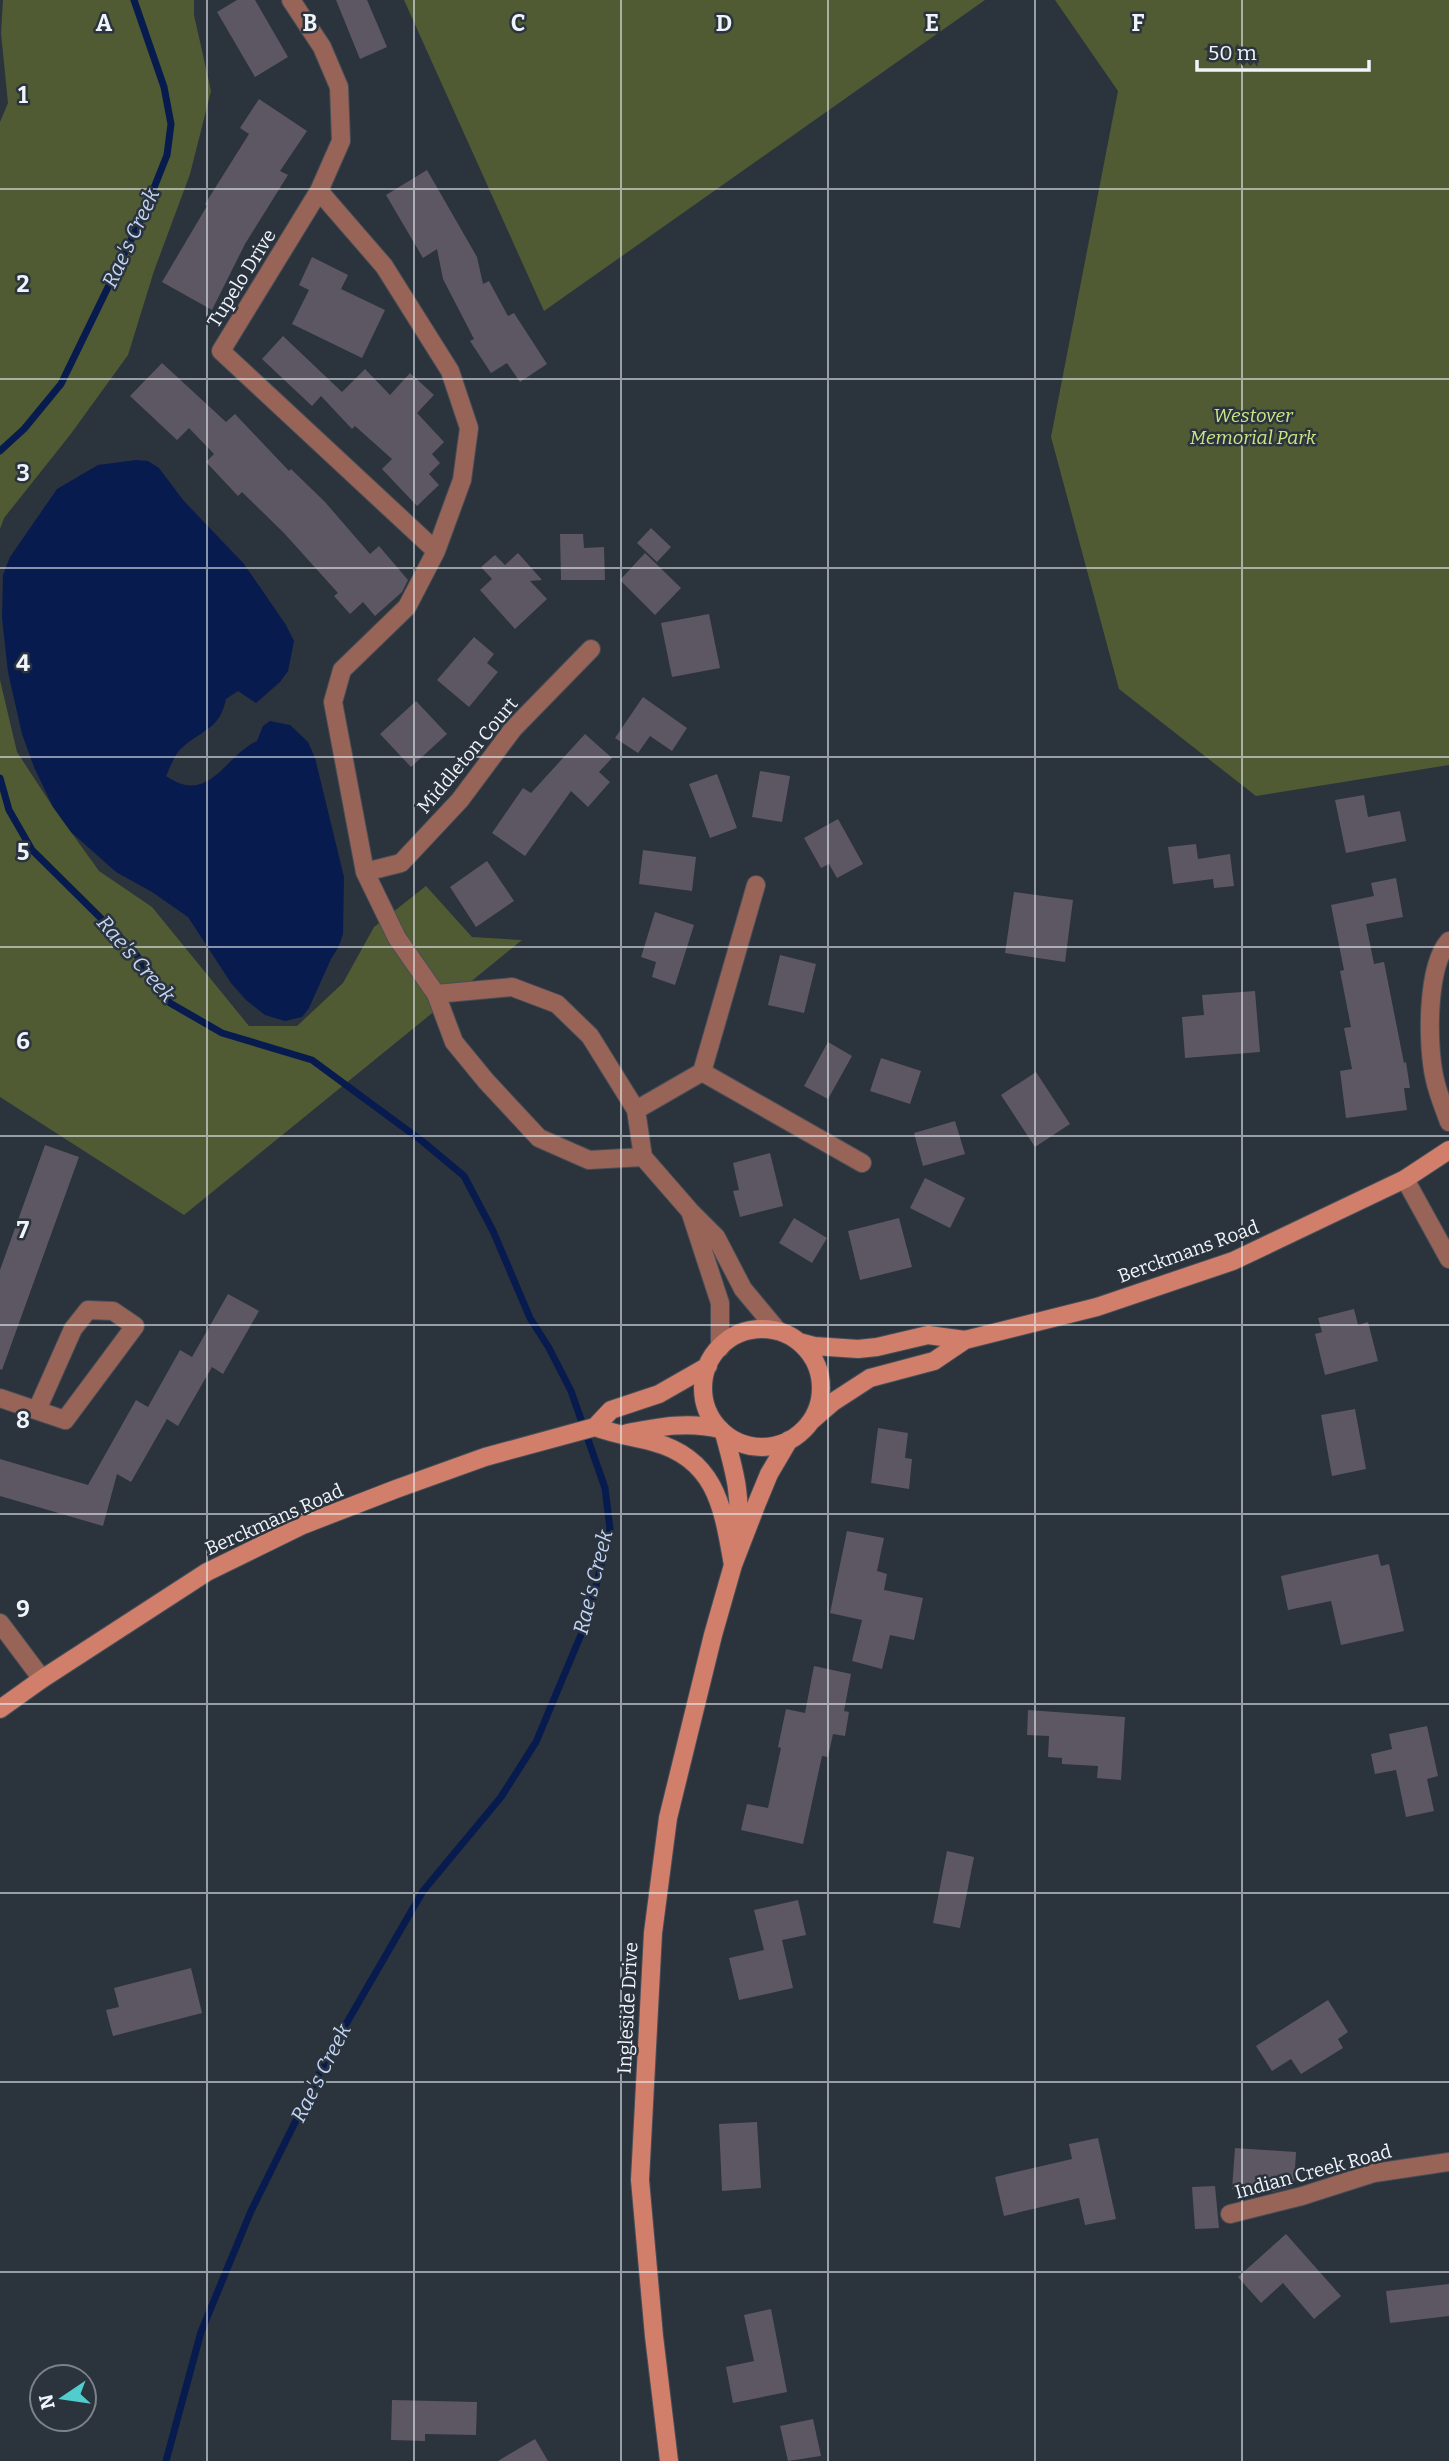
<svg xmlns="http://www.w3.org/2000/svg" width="1449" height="2461" font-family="Bitter,serif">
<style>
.green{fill:#505b34}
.water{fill:#081b4e}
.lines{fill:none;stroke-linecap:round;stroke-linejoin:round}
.stream{stroke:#081b4e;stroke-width:7}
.building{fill:#5d5763}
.street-casing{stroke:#474e58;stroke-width:20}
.secondary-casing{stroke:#474e58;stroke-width:20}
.street{stroke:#986457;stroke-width:18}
.secondary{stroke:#d17f6b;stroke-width:18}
.grid{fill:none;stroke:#f0f5fc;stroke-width:2;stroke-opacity:0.55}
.labels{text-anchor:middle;stroke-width:5;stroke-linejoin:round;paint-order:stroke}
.street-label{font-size:19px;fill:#f0f5fc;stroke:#2b333d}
.park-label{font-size:19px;font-style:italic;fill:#cce684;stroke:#2b333d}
.water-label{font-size:21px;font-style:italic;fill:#c3d5f7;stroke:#2b333d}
.grid-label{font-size:23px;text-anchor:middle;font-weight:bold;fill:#f0f5fc;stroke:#2b333d;stroke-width:5;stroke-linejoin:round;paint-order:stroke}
</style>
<rect width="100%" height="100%" fill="#2b333d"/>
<path class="green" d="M3 0H194V15L211 91 190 174 154 271 128 355 70 435 4 518 0 529V122L8 103 1 33Z
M404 0H985L544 311Z
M1055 0H1449V765L1256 796 1119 689 1051 437 1118 91Z
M0 680 17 752 53 807 99 871 152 907 249 1026H297L343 983 374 927 426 886 472 937 522 940 184 1215 0 1097Z"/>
<path class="water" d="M136 460 148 461 159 468 183 500 244 564 286 625 294 641 288 671 280 682 256 703 238 691 226 699C220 729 203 729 183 747 174 754 171 766 166 776 210 806 224 756 257 741L263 726 270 721 290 725 308 742 315 758 344 877 343 934 339 946 331 959 309 1008 302 1017 285 1021 265 1015 246 1000 231 983 188 917 152 892 116 872 71 832 53 807 34 767 22 734 8 672 2 618 3 575 10 557 57 489 98 465Z"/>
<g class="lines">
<path class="stream" d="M0 451 24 429 61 384 144 213 167 155 171 124 164 87 134 0
M0 778 9 810 32 850 133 950 170 1003 222 1033 312 1060 422 1141 464 1176 493 1231 530 1318 549 1348 571 1391 605 1488 610 1529 588 1618 536 1742 501 1797 423 1891 331 2050 251 2211 201 2332 166 2461"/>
</g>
<path class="building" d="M237 0H255L288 57 255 77 217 12Z
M336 0H367L387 47 360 59Z
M259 99 307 131 280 171 288 175 245 244 212 310 162 282 207 206 205 204 249 134 240 128Z
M427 170 477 257 483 284 489 281 508 316 514 313 547 364 520 382 507 363 491 373 470 341 474 339 443 279 437 249 423 258 386 195Z
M312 257 348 275 341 289 385 310 362 358 292 324 309 290 299 285Z
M283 336 342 392 365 369 390 395 410 373 434 395 417 413 444 442 432 454 440 463 429 474 439 485 417 506 382 469 392 459 355 426 352 429 321 396 312 406 262 359Z
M162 363 226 422 235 414 289 471 291 469 325 502 370 554 379 546 408 580 402 592 375 616 363 602 350 614 334 596 338 593 284 533 242 492 238 496 206 462 214 454 189 428 177 440 130 396Z
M651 528 671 547 657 562 637 543Z
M560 534H583L584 548 604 547 605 580H561Z
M518 553 542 580 530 581 547 599 515 629 480 590 492 579 481 567 495 555 505 565Z
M645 553 681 588 655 615 620 580Z
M709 614 720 668 672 677 661 623Z
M474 637 494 654 487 663 498 672 469 707 437 680Z
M643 697 687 728 672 751 650 736 638 753 615 738Z
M416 701 447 734 411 767 380 734Z
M585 734 612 758 599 772 610 782 588 807 571 791 525 856 492 833 523 788 531 793Z
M760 771 790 776 782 822 752 817Z
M717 774 737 828 710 838 689 784Z
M1364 795 1368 817 1400 811 1406 841 1346 853 1335 800Z
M838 819 863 864 837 878 829 864 821 868 804 838Z
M1196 844 1198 859 1230 854 1234 886 1214 888 1213 879 1173 884 1168 847Z
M643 850 696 857 692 891 639 884Z
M487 861 514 901 476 927 450 887Z
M1396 878 1403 917 1366 924 1374 964 1384 962 1404 1063 1406 1062 1410 1088H1404L1407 1110 1346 1118 1340 1071 1352 1069 1344 1028 1351 1027 1340 971 1344 970 1331 905 1374 896 1371 883Z
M1014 892 1073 900 1065 962 1005 953Z
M655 912 694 925 675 985 652 977 656 962 641 957Z
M780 955 816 964 804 1013 768 1005Z
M1255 991 1260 1052 1185 1058 1182 1017 1204 1015 1202 995Z
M828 1042 852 1056 828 1099 804 1086Z
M881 1058 921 1071 910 1104 870 1091Z
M1036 1072 1070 1124 1035 1147 1001 1095Z
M955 1121 965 1154 923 1166 914 1133Z
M45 1145 79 1157 2 1370 0 1369V1270Z
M770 1153 783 1206 740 1217 733 1191 739 1190 733 1163Z
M925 1178 965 1198 950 1228 910 1208Z
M794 1218 827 1238 812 1263 779 1243Z
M899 1218 912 1267 860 1280 848 1231Z
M228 1294 259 1311 223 1374 212 1367 178 1426 167 1419 131 1482 117 1474 103 1526 0 1496V1459L88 1485 136 1400 148 1407 180 1350 192 1357Z
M1354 1309 1358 1325 1368 1322 1378 1361 1325 1375 1315 1334 1322 1332 1318 1318Z
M1355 1409 1366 1469 1332 1476 1321 1415Z
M878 1428 908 1433 905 1458 912 1459 909 1489 871 1483Z
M847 1531 884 1538 877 1571 887 1574 884 1590 923 1598 914 1640 890 1635 882 1669 852 1661 862 1620 830 1613Z
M1378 1554 1381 1566 1389 1564 1404 1631 1341 1645 1331 1601 1288 1610 1281 1576Z
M814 1666 851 1674 844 1711 849 1712 845 1736 833 1734 828 1757 822 1756 803 1844 741 1830 747 1804 768 1808 781 1748 778 1747 786 1709 805 1713Z
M1028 1710 1125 1717 1121 1780 1097 1778 1098 1766 1062 1764V1758L1048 1757 1049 1736 1027 1735Z
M1427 1726 1438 1776 1427 1779 1434 1811 1406 1817 1396 1770 1375 1774 1371 1754 1392 1749 1389 1734Z
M947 1851 974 1857 960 1928 933 1923Z
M798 1900 806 1935 782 1940 793 1988 739 2000 729 1958 764 1950 754 1910Z
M191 1968 202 2013 113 2036 106 2010 119 2007 114 1988Z
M1328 2000 1348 2032 1338 2039 1343 2048 1301 2074 1291 2059 1272 2071 1256 2046Z
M757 2122 761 2188 722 2191 719 2124Z
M1098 2138 1116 2219 1085 2225 1079 2198 1004 2216 995 2177 1072 2159 1069 2144Z
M1235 2148 1296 2152 1294 2186 1273 2192 1232 2189Z
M1215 2186 1219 2228 1195 2229 1192 2187Z
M1286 2234 1341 2296 1314 2319 1283 2283 1261 2303 1238 2277Z
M1449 2284V2316L1390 2323 1386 2291Z
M771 2309 787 2392 733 2403 726 2367 754 2361 744 2315Z
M392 2400 477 2402 476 2435 425 2434V2441L391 2440Z
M813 2419 821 2456 788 2461 780 2426Z
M535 2439 548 2461H498Z"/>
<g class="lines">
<g class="street-casing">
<path id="street" d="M291 0 322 47 339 87 341 141 319 191 221 351 436 551
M319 191 384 266 450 371 469 428 462 480 436 551 407 607 342 670 333 702 365 872 397 938 436 994 454 1042 486 1081 539 1138 589 1160 643 1157
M365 872 401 863 460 800 513 729 591 649
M1449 941C1426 967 1427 1047 1435 1080 1438 1094 1444 1108 1449 1122
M436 994 512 987 557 1004 590 1036 636 1110 643 1157
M702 1072 756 885
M636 1110 702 1072 862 1163
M643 1157 690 1211 716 1237 743 1289 778 1331
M1405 1179 1449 1259
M691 1214 720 1303V1348
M0 1398 65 1420 135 1326 113 1311 88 1310 73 1329 37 1410
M0 1623 42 1679
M1230 2214 1302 2196 1374 2173 1449 2162"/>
</g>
<g class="secondary-casing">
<path id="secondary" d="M703 1388a59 59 0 1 1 118 0a59 59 0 1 1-118 0Z
M799 1342 814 1346 858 1349 877 1347 928 1335 965 1340
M810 1422 833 1402 870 1378 934 1361 965 1340 1097 1307 1233 1261 1405 1179 1449 1150
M595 1427C614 1434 633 1437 653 1442 717 1459 723 1509 733 1565
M627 1433C659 1427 688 1421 720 1429
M724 1433C735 1473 742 1496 737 1538
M0 1709 42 1679 207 1572 303 1525 396 1489 485 1457 595 1427 611 1410 659 1394 708 1366
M669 2461 654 2336 640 2180 653 1933 668 1818 713 1635 733 1565 757 1503 769 1474 789 1440"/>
</g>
<use href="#street" class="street"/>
<use href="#secondary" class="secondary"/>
</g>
<path class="grid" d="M207 0V2461M414 0V2461M621 0V2461M828 0V2461M1035 0V2461M1242 0V2461M0 189H1449M0 379H1449M0 568H1449M0 757H1449M0 947H1449M0 1136H1449M0 1325H1449M0 1514H1449M0 1704H1449M0 1893H1449M0 2082H1449M0 2272H1449"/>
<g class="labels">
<g class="street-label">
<text transform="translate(241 278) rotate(-58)" y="7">Tupelo Drive</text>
<text transform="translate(467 755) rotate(-50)" y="7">Middleton Court</text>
<text transform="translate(1188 1251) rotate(-20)" y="7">Berckmans Road</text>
<text transform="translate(274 1519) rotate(-24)" y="7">Berckmans Road</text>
<text transform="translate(627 2008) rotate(-87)" y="7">Ingleside Drive</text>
<text transform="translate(1313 2171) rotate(-15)" y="7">Indian Creek Road</text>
</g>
<g class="park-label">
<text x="1253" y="422">Westover<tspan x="1253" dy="22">Memorial Park</tspan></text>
</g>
<g class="water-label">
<text transform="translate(131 238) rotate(-65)" y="7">Rae's Creek</text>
<text transform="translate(136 959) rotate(49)" y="7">Rae's Creek</text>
<text transform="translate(593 1582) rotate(-76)" y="7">Rae's Creek</text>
<text transform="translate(321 2073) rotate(-63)" y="7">Rae's Creek</text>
</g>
</g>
<g class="grid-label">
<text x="104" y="31">A</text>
<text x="310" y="31">B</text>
<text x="518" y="31">C</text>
<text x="724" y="31">D</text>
<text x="932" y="31">E</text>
<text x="1138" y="31">F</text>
<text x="23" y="103">1</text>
<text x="23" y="292">2</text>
<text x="23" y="481">3</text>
<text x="23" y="671">4</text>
<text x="23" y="860">5</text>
<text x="23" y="1049">6</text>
<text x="23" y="1238">7</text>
<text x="23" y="1428">8</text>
<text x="23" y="1617">9</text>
</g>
<g transform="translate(63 2398) rotate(257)"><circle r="33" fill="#2b333d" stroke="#7a8189" stroke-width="2"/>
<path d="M0-5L12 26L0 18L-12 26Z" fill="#52cdce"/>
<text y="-10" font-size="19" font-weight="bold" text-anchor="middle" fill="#f0f5fc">N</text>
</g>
<path d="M1197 60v10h172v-10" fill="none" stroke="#f0f5fc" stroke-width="3.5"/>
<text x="1208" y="60" font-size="21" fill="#f0f5fc" stroke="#2b333d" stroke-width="5" paint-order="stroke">50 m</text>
</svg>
